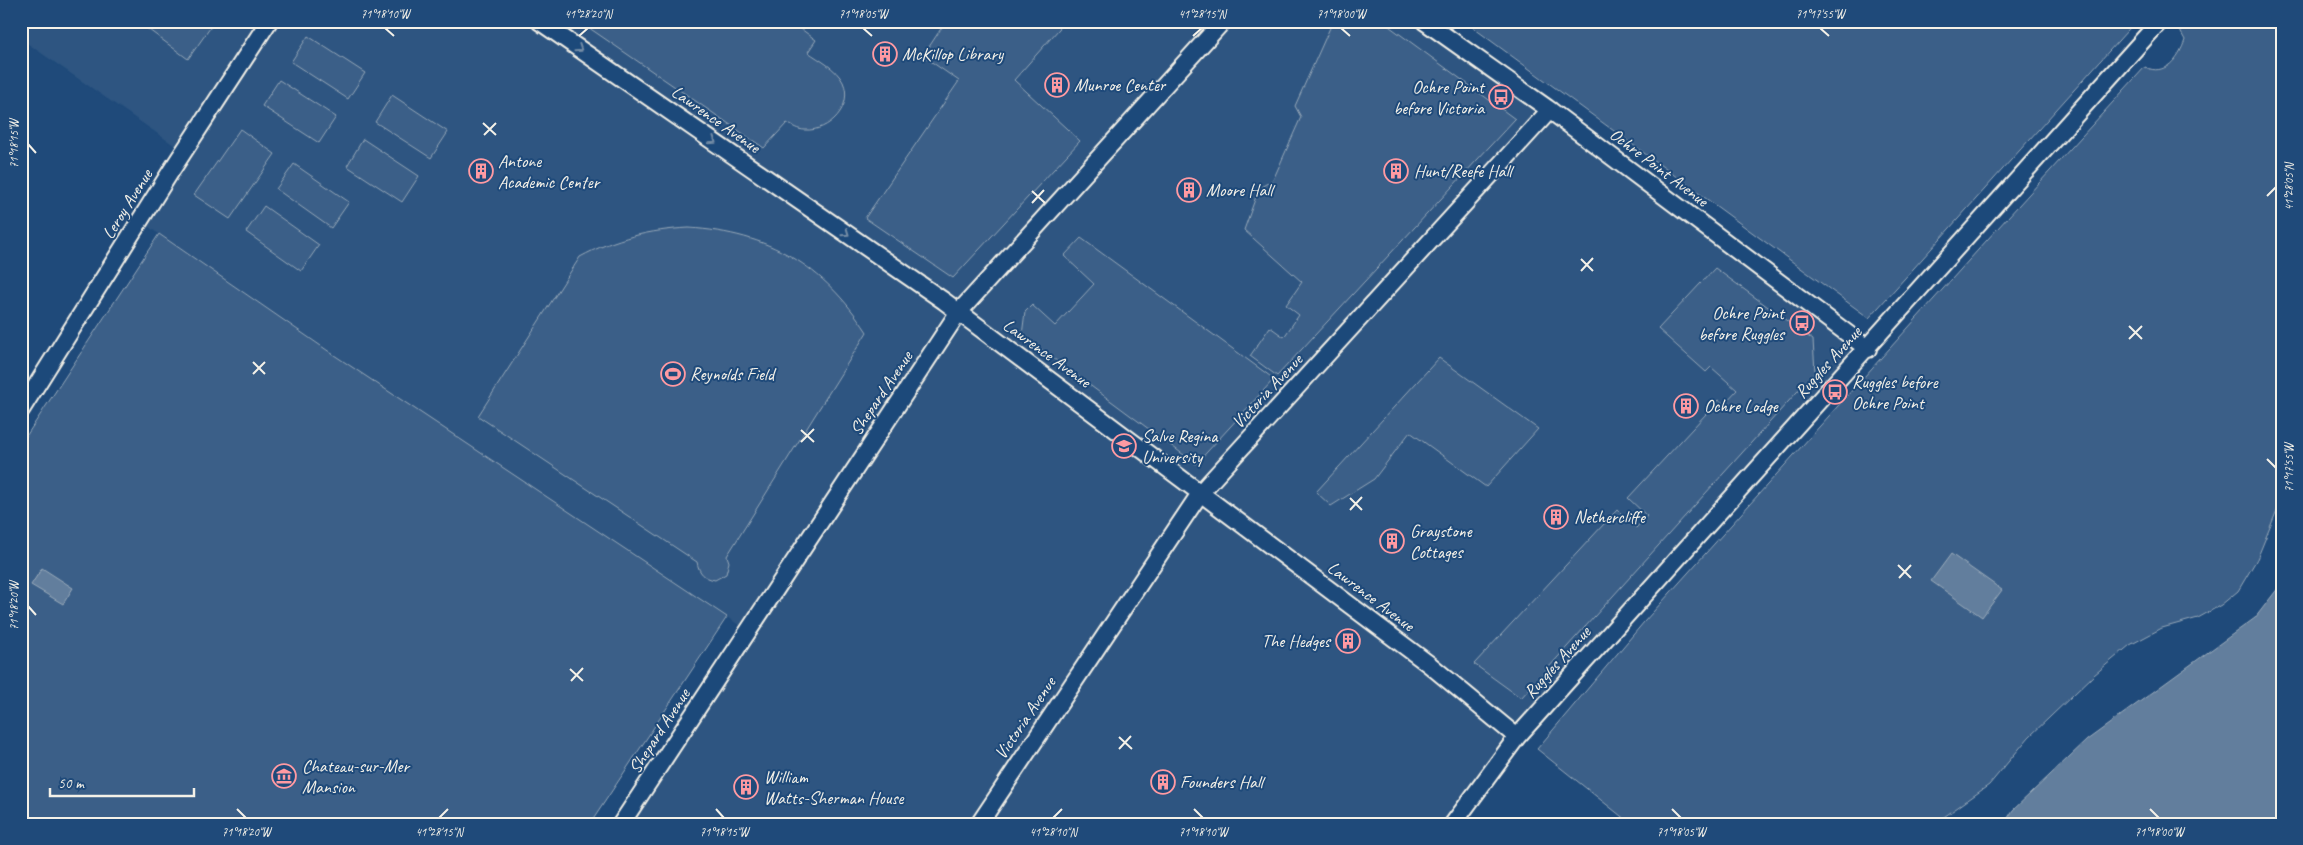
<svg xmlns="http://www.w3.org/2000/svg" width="2303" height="845" font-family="Caveat,sans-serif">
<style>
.built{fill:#2d5581}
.green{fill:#3a5f88;stroke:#97a8b8}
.water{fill:#627e9d;stroke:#9cacbb}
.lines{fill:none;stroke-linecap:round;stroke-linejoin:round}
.minor-casing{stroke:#f4f1e8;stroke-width:20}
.minor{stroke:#1f4a7a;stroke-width:16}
.oneway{stroke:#748da6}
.ticks{fill:none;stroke:#f4f1e8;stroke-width:2}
.labels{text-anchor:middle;stroke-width:4;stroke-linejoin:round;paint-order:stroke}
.poi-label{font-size:18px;fill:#f4f1e8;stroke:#1f4a7a;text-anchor:start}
.street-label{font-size:18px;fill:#f4f1e8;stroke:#1f4a7a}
.neatline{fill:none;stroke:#f4f1e8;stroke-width:2}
.ticks-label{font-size:12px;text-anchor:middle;fill:#f4f1e8}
</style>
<rect width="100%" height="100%" fill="#1f4a7a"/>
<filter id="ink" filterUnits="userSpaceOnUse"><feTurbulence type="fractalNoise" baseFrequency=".02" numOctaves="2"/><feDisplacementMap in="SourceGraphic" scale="10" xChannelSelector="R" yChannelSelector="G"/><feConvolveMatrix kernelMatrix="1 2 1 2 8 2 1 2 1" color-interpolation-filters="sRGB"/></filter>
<g filter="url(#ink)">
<path class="built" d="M21 21H1424L1868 349 1749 479 1453 824H621L748 631 426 418 140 221 184 152 21 39Z"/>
<path class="green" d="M137 21H215L188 59Z
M579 21H798L803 25 801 29 816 40 808 52C819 60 836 68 843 82 854 106 829 132 805 130 798 130 792 126 787 123L764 148Z
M946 21H1066L1014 80 1080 141 953 278 865 218 959 81 923 56Z
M1333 21H1382L1515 119 1277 376 1250 356 1270 327 1284 337 1299 315 1286 305 1302 282 1244 230 1259 188 1273 180 1301 117 1295 106Z
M1464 21H2136L1869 318Z
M2186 21H2275L2282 34V498L2257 559 2238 591 2221 605 2198 618 2162 628 2130 645 2094 675 2029 737 1989 785 1934 824 1917 818 1912 824H1631L1537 749 1644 622 1987 240 2145 67C2165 77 2179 58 2185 40L2179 29Z
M308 36 365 73 348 99 291 62Z
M279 80 336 117 319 143 262 106Z
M392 95 448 132 431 158 375 122Z
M240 129 275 154 230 219 194 195Z
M363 139 419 176 402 202 347 166Z
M294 164 349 202 331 228 276 189Z
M264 206 319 245 301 271 246 232Z
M689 228C769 233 823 265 867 332L727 556 729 562 726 574 715 580C704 578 699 573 697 562L478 416 580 257C615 238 650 230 689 228Z
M159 234 334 355 727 617 590 824H21V444Z
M1081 238 1274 379 1196 464 1022 335 1025 312 1032 305 1055 326 1094 284 1064 256Z
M1715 268 1813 340 1815 372 1521 698 1474 664 1617 510 1636 528 1647 516 1628 498 1719 400 1724 404 1737 390 1711 367 1706 372 1658 329Z
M1439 358 1538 429 1486 487 1410 432 1374 479 1331 506 1316 492Z"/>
<path class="water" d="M1951 554 2002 590 1982 617 1931 581Z
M42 568 73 588 63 604 31 585Z
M2282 583V824H2004L2013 810 2087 740 2255 618Z"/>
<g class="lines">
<g class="minor-casing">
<path id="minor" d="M539 21 944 301 1430 665 1517 737
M1424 21 1547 108 1868 349
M21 410 171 171 269 21
M621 824 958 313 1223 21
M979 824 1201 492 1550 110
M1453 824 1517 737 2160 21"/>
</g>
<use href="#minor" class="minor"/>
</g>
<defs><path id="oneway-chevron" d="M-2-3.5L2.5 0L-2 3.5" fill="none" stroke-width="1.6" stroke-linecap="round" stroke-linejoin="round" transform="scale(1.25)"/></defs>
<g class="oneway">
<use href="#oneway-chevron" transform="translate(579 49) rotate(34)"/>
<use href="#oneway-chevron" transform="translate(713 141) rotate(35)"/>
<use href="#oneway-chevron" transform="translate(846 233) rotate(35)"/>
</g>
</g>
<path class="ticks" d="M385 28 394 36M863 28 872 36M1341 28 1350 36M1820 28 1829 36M579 36 588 28M1193 36 1202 28M483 123 496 135M484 135 496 123M28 144 36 153M1032 191 1045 203M2267 196 2276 187M1032 203 1044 190M1581 259 1593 271M1581 271 1593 258M2129 326 2142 339M2129 339 2142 326M253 362 265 374M253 374 265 362M801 430 814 442M801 442 814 429M2267 459 2276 468M1350 498 1362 510M1350 510 1362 497M1898 565 1911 578M1899 578 1911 565M28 606 36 615M570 669 583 681M571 681 583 668M1119 737 1132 749M1119 749 1131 736M237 809 246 818M716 809 724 818M1194 809 1203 818M1672 809 1681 818M2150 809 2159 818M439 818 448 809M1053 818 1062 809"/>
<defs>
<g id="building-ring" transform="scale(1.25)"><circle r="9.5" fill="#1f4a7a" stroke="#ff9aa2" stroke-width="1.5"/><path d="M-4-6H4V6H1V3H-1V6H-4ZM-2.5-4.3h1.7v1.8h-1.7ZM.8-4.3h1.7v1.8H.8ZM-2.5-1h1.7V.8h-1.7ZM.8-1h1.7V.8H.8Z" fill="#ff9aa2"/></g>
<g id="bus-ring" transform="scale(1.25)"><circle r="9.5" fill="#1f4a7a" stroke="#ff9aa2" stroke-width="1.5"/><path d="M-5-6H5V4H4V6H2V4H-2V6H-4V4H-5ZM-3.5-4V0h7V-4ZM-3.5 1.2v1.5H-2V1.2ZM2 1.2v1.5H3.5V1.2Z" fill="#ff9aa2"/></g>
<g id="stadium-ring" transform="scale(1.25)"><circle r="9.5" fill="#1f4a7a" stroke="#ff9aa2" stroke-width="1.5"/><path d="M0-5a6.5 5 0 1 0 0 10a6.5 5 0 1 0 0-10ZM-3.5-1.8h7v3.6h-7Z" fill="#ff9aa2"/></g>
<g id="university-ring" transform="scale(1.25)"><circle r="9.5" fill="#1f4a7a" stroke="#ff9aa2" stroke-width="1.5"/><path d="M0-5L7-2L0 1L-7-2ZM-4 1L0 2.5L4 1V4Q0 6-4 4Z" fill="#ff9aa2"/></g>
<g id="museum-ring" transform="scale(1.25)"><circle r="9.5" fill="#1f4a7a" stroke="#ff9aa2" stroke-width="1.5"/><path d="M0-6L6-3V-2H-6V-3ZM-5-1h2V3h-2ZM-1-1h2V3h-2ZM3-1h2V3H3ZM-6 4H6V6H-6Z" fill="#ff9aa2"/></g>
</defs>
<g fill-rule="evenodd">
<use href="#building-ring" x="885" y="54"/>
<use href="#building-ring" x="1057" y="85"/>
<use href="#bus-ring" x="1501" y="97"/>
<use href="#building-ring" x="481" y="171"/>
<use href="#building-ring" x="1396" y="171"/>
<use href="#building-ring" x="1189" y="190"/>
<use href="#bus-ring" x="1802" y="323"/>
<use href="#stadium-ring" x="673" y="374"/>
<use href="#bus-ring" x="1835" y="392"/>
<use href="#building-ring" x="1686" y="406"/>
<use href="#university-ring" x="1124" y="446"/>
<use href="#building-ring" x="1556" y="517"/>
<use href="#building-ring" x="1392" y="541"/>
<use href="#building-ring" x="1348" y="641"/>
<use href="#museum-ring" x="284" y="776"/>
<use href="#building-ring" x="1163" y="782"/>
<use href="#building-ring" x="746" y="787"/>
</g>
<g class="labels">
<g class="poi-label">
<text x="902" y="60">McKillop Library</text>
<text x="1074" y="91">Munroe Center</text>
<text x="1484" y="93" text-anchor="end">Ochre Point<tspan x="1484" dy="21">before Victoria</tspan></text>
<text x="498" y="167">Antone<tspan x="498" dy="21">Academic Center</tspan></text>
<text x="1414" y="177">Hunt/Reefe Hall</text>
<text x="1206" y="196">Moore Hall</text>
<text x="1784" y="319" text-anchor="end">Ochre Point<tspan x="1784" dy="21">before Ruggles</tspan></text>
<text x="690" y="380">Reynolds Field</text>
<text x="1852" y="388">Ruggles before<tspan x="1852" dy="21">Ochre Point</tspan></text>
<text x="1704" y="412">Ochre Lodge</text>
<text x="1142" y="442">Salve Regina<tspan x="1142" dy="21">University</tspan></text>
<text x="1574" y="523">Nethercliffe</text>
<text x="1410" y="537">Graystone<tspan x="1410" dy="21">Cottages</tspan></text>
<text x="1330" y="647" text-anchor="end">The Hedges</text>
<text x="302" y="772">Chateau-sur-Mer<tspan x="302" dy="21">Mansion</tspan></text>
<text x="764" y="783">William<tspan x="764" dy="21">Watts-Sherman House</tspan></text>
<text x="1180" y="788">Founders Hall</text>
</g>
<g class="street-label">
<text transform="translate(716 119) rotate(35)" y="6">Lawrence Avenue</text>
<text transform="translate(1659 167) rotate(37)" y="6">Ochre Point Avenue</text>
<text transform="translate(127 204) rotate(-58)" y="6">Leroy Avenue</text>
<text transform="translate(1047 353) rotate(36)" y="6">Lawrence Avenue</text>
<text transform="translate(1828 362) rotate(-48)" y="6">Ruggles Avenue</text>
<text transform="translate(1267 391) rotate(-47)" y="6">Victoria Avenue</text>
<text transform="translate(881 393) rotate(-56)" y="6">Shepard Avenue</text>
<text transform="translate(1371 596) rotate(37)" y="6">Lawrence Avenue</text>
<text transform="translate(1557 662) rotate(-48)" y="6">Ruggles Avenue</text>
<text transform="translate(1025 718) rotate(-56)" y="6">Victoria Avenue</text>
<text transform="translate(659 731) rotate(-57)" y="6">Shepard Avenue</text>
</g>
</g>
<rect width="2303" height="845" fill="none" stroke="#1f4a7a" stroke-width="55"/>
<path d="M50 788v8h144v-8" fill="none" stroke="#f4f1e8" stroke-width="2.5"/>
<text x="58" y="788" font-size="15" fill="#f4f1e8" stroke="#1f4a7a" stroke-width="4" paint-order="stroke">50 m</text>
<rect x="28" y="28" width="2248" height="790" class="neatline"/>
<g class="ticks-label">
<text x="385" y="18">71°18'10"W</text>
<text x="588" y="18">41°28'20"N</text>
<text x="863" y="18">71°18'05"W</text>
<text x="1202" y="18">41°28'15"N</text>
<text x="1341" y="18">71°18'00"W</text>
<text x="1820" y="18">71°17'55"W</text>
<text transform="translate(14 144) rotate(-90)" y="4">71°18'15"W</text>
<text transform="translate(2289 187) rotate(-90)" y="4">41°28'05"N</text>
<text transform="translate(2289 468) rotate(-90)" y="4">71°17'55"W</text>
<text transform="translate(14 606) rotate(-90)" y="4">71°18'20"W</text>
<text x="246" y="836">71°18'20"W</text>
<text x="439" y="836">41°28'15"N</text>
<text x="724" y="836">71°18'15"W</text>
<text x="1053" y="836">41°28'10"N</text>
<text x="1203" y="836">71°18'10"W</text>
<text x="1681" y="836">71°18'05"W</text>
<text x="2159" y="836">71°18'00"W</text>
</g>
</svg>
